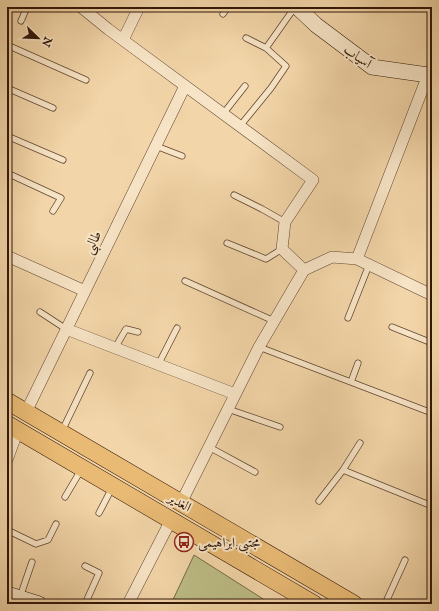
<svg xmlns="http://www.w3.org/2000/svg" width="439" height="611" font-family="'IM FELL English',Amiri,serif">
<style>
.green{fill:#bdbd86;stroke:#776a47}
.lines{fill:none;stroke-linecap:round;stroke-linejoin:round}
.lane-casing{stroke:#614630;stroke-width:7}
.street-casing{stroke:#614630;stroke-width:12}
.secondary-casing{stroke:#311708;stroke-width:16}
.primary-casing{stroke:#311708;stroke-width:18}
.lane{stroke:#f7e4c6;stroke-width:5.5}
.street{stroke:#f7e4c6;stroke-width:11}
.secondary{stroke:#f7e4c6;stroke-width:15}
.primary{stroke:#e9ba74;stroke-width:17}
.labels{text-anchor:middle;stroke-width:4;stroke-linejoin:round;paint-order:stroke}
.street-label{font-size:14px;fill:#311708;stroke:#f7e4c6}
.poi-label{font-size:14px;fill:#311708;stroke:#f7e4c6;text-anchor:start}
</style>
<rect width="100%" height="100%" fill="#f2d5a8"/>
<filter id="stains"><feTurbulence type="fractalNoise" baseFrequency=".005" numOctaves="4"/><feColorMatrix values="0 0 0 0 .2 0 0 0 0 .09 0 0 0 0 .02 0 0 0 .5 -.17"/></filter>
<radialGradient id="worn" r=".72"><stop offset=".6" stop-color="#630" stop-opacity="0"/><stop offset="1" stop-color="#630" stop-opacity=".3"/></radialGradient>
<path class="green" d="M194 555 271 604H171Z"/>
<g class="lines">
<g class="lane-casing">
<path id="lane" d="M223 14 228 7
M21 21 27 7
M246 38 266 48 295 7
M7 45 86 80
M7 88 53 108
M223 114 245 86
M240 126 271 88 286 66 266 48
M7 136 63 160
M156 146 182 156
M7 173 61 198 53 211
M234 195 262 209 285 222
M227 243 266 259 282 249
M185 281 274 321
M40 312 66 329
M348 318 369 265
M392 327 432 343
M259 347 432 413
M115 348 126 329 138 332
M158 365 177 328
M351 382 358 363
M228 409 280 427
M62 431 90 373
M209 447 255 472
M343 470 432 506
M65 497 81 470
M319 501 343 470 360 443
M99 513 112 488
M7 530 36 544 48 540 56 524
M20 597 32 562
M85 604 99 573 85 566
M385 604 405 560"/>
</g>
<g class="street-casing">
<path id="street" d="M81 7 108 29 313 180 285 222 282 249 304 270
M123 40 139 7
M7 256 85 291
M357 259 428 75
M66 329 235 394
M26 412 185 86
M7 460 18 430
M181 503 259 347 304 270 332 257 357 259 432 295
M128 604 171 520"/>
</g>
<g class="secondary-casing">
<path id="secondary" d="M297 7 316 25 372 67 428 75 432 73
M7 594 39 604"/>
</g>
<g class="primary-casing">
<path id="primary" d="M7 401 354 604
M7 424 314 604"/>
</g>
<use href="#lane" class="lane"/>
<use href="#street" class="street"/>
<use href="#secondary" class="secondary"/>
<use href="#primary" class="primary"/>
</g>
<defs>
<g id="bus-ring" transform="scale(1)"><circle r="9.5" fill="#f7e4c6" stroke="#8f2418" stroke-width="1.5"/><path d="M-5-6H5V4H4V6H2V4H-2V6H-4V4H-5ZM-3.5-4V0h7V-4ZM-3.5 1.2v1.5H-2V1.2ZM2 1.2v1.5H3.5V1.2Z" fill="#8f2418"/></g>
</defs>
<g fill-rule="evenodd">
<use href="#bus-ring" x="184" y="542"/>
</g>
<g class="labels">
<g class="street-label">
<text transform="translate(358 56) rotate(34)" y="5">آسیاب</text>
<text transform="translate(92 242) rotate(-64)" y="5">طالبی</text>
<text transform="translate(180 502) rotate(30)" y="5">الغدیر</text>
</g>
<g class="poi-label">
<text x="198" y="547">مجتبی ابراهیمی</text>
</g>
</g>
<rect width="439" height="611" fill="none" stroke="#f2d5a8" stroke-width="24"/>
<rect x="8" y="8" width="423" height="595" fill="none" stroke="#311708" stroke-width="2"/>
<rect x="12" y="12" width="415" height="587" fill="none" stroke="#311708"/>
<g transform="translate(38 38) rotate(113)" stroke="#f7e4c6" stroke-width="3" paint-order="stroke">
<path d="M0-3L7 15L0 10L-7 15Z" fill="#311708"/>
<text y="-6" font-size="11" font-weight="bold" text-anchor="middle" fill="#311708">N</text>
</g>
<rect width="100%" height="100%" filter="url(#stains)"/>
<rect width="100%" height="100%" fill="url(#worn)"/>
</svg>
